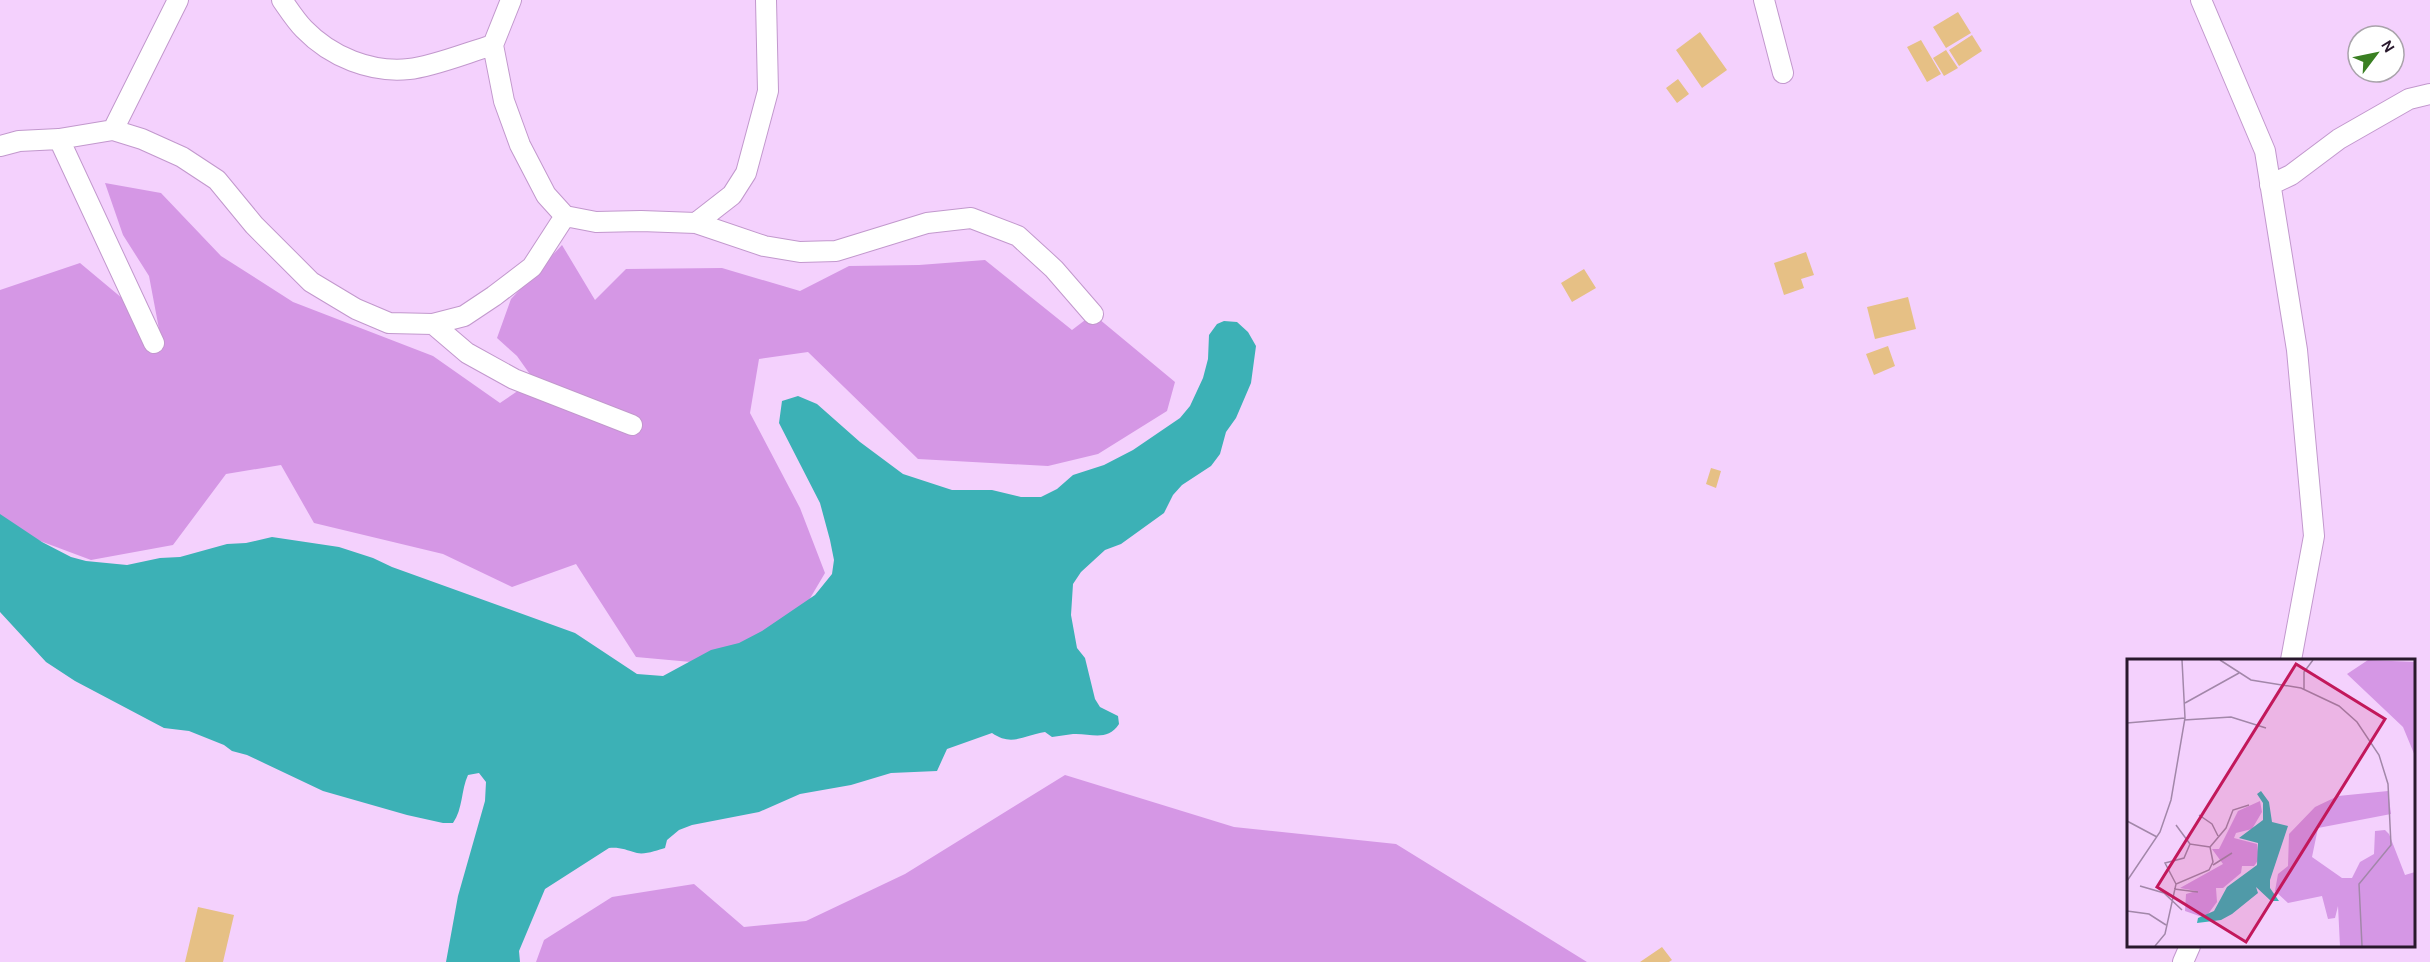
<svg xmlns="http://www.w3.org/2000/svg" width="2430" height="962" font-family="Karla,sans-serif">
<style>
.forest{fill:#d597e5}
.water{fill:#3cb1b6}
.building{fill:#e6c085}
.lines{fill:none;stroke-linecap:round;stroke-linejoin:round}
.minor-casing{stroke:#c298cd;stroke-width:22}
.minor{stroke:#fff;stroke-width:20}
.inset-road{fill:none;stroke:#a287a9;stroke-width:1.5}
.view{fill:#c2185b;fill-opacity:0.15;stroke:#c2185b;stroke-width:3}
.inset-edge{fill:none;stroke:#28182c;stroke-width:3}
</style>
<rect width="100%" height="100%" fill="#f4d1fd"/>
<path class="forest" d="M105 183 161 193 221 256 293 302 433 356 500 403 534 380 517 356 497 338 511 299 562 245 595 300 626 269 722 268 800 291 849 266 919 265 985 260 1072 330 1093 314 1175 382 1167 411 1098 454 1048 466 918 459 808 352 759 359 750 413 800 508 825 573 789 634 713 664 636 657 576 564 512 587 443 554 314 523 281 465 226 474 173 545 91 560 0 526V290L80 263 159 329 149 276 123 235Z
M1065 775 1234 827 1396 844 1587 962H536L544 940 612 897 694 884 744 927 806 921 905 874Z"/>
<path class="water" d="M1224 321 1237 322 1248 332 1256 346 1251 383 1236 418 1226 432 1220 454 1211 466 1182 485 1173 495 1164 513 1121 544 1105 550 1081 572 1073 584 1071 615 1077 648 1085 658 1095 699 1100 707 1118 716 1119 724C1107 742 1091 733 1073 734 1066 735 1059 736 1052 737L1045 732C1024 735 1012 747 992 733L947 749 937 771 891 773 851 785 800 794 759 812 692 825 679 830 667 840 665 848C658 850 645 855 637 853 626 850 620 847 609 848L545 889 519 951 520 962H446L458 896 485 801 486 782 479 773 468 775C461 790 463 809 453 823H443L407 815 323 791 247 755 232 751 224 745 189 731 164 728 75 681 46 662 0 612V514L42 542 71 557 86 561 127 565 160 558 180 557 227 544 246 543 272 537 339 547 373 558 392 567 575 633 637 674 663 676 711 650 739 643 762 631 815 595 832 574 834 560 830 540 820 503 779 423 782 401 798 396 817 404 860 442 903 474 952 490H992L1021 497H1041L1057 489 1073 475 1104 465 1133 450 1180 418 1190 406 1203 378 1208 359 1209 335 1217 324Z"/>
<path class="building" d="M1958 12 1971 33 1946 48 1933 27Z
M1700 32 1727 70 1702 88 1676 50Z
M1972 35 1982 51 1959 66 1949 50Z
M1921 40 1941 74 1927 82 1907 47Z
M1946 50 1958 68 1944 76 1933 58Z
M1678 79 1689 94 1677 103 1666 88Z
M1806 252 1814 275 1801 279 1804 288 1784 295 1774 263Z
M1584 269 1596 288 1572 302 1561 283Z
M1908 297 1916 329 1875 339 1867 307Z
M1888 346 1895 366 1874 375 1866 354Z
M1711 468 1721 471 1716 488 1706 484Z
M198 907 234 915 223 962H185Z
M1662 947 1672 960 1669 962H1640Z"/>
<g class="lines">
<g class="minor-casing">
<path id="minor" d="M282 0C289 10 296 21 304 29 331 57 371 73 409 69 432 67 469 52 493 45L504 101 520 145 546 195 565 216
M1764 0 1783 73
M2201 0 2265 151 2297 350 2314 536 2291 660
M493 45 511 0
M113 130 178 0
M59 139 154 343
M0 146 19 141 59 139 113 130 142 139 182 157 217 180 254 225 311 282 356 309 389 323 433 324 464 316 494 296 532 267 565 216 596 222 641 221 696 223 764 246 800 252 836 251 927 223 971 218 1018 236 1054 269 1093 314
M2270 185 2291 175 2339 139 2409 99 2430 94
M696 223 732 195 746 173 768 91 766 0
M433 324 467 353 514 379 632 425
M2183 962 2190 946"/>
</g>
<use href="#minor" class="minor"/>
</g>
<g transform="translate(2127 659)">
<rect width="288" height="288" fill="#f4d1fd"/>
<path d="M241 1 288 3V97L276 68 220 15ZM261 132 264 155 191 169 185 198 215 219H225L233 203 247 195 248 172 258 171 262 175 278 216 288 213V287H213L211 247 208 259 201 260 195 237 161 244 148 232 151 215 161 207 162 175 188 148 211 137ZM133 142 135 153 125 170 109 174 107 179 130 185 132 200 127 207H115L114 214 96 229H89L90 243 78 259 58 252 59 235 69 232 53 229 96 205 85 190H92L111 152Z" fill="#d597e5"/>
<path d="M134 132 142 143 145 163 161 167 143 221V229L152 242H144L129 228 131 234 105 255 94 261 70 264 71 259 87 252 100 228 130 206 131 184 112 179 136 161V144L130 135Z" fill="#3cb1b6"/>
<path class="inset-road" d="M93 1 124 21 174 29 212 47 230 63 252 96 261 125 264 186 232 225 235 287M177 30V13L186 1M58 44 112 14M57 61 104 58 139 69M0 64 58 59M72 156 85 165 91 177M0 162 30 178M49 166 63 185M86 206 105 194M0 222 33 173 44 141 58 59 55 1M49 225 38 204 57 199 63 185 83 188M13 227 37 234 55 251M47 230 71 233M0 252 22 255 39 266M28 287 38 275 49 225 82 211 86 203 83 188 99 169 106 151 122 146"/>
<path class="view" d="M169 5 258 60 119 283 30 228Z"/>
<rect width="288" height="288" class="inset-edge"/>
</g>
<g transform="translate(2376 54) rotate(58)"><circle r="28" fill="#ffffff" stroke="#a9a3ab" stroke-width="1.5"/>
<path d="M0-4.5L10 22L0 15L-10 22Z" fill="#3a7f22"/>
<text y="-9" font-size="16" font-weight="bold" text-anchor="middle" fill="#28182c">N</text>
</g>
</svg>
